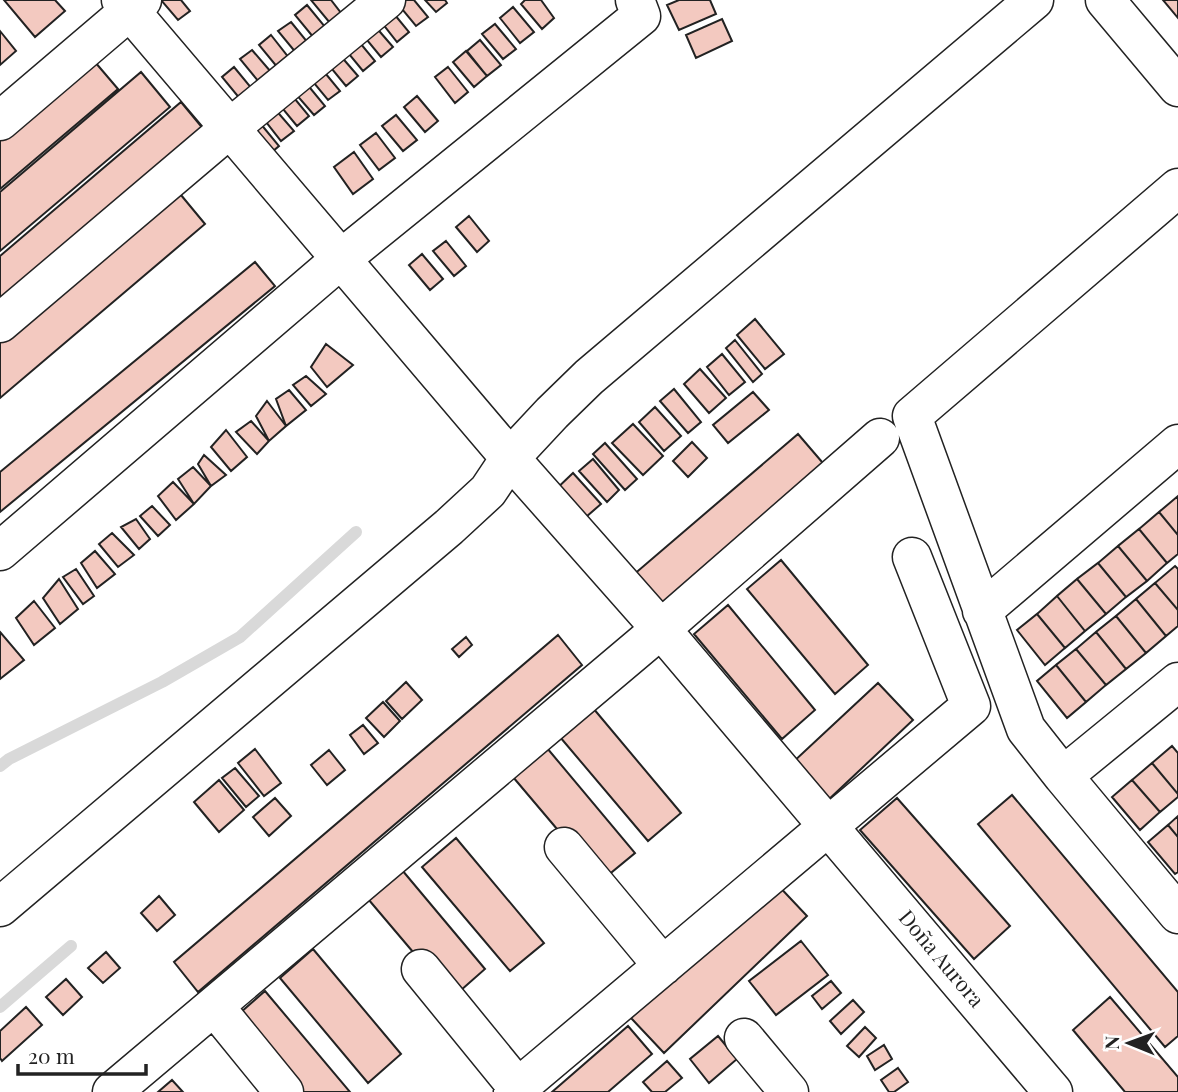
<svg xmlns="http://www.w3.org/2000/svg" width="1178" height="1092" font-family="'Playfair Display',serif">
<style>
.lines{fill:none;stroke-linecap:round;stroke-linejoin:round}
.stream{stroke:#d9d9d9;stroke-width:12}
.building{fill:#f3c9c0;stroke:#222;stroke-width:2}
.minor-casing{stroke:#222;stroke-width:41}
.minor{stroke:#fff;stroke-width:38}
.labels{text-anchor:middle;stroke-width:5;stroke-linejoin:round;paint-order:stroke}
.street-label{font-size:21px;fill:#222;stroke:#fff}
</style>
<rect width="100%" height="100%" fill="#fff"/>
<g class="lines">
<path class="stream" d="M0 766 9 759 162 682 240 637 356 532
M0 1007 71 946"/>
</g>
<path class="building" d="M4 0H55L65 11 35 37Z
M161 0H181L190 11 178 20Z
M311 0H331L341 13 330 23Z
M401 0H414L428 17 416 26 397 3Z
M425 0H445L447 3 436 12Z
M525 0H541L554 18 542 29 521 4Z
M679 0H710L716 14 679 30 667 5Z
M1163 0H1178V18Z
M307 5 326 28 314 38 295 15Z
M513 7 534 32 520 43 500 18Z
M390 9 409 32 397 42 379 19Z
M722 19 732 41 696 58 686 35Z
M291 22 309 44 297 54 278 31Z
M495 24 516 49 503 59 482 34Z
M374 25 393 47 381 57 362 34Z
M0 31 16 51 0 65Z
M271 35 289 58 278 68 259 45Z
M356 38 375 61 363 71 344 48Z
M480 40 501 65 487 76 467 51Z
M252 50 271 72 259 82 240 59Z
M466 51 487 76 474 87 453 62Z
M339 54 358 76 346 86 327 63Z
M89 55 118 89 0 189V130Z
M234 67 253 90 241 100 222 77Z
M448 67 468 92 455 103 435 77Z
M321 68 340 91 328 100 309 77Z
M141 72 170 107 0 251V192Z
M306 83 325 106 314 115 294 92Z
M290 93 309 116 297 126 278 103Z
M417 96 438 121 425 132 404 107Z
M181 102 210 137 0 314V256Z
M274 108 294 131 281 141 263 118Z
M396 115 417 140 403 151 382 126Z
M260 123 279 146 267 156 248 133Z
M376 133 395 158 379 170 360 145Z
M354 152 373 179 353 194 334 167Z
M176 189 205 224 0 398V339Z
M469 216 489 241 477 252 456 227Z
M446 241 466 266 454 276 433 251Z
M422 254 443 279 430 290 409 265Z
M255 262 275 286 0 512V472Z
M755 319 784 354 765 369 737 335Z
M735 340 762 374 753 382 726 348Z
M326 344 353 365 327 387 311 367Z
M722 354 745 382 729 395 707 367Z
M700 369 726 398 709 413 684 384Z
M306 376 326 394 311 406 293 385Z
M674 389 701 422 688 433 660 401Z
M289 390 306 410 286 426 276 399Z
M753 392 769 410 728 443 713 425Z
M267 401 286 426 269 441 256 416Z
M655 407 681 436 664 451 639 422Z
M251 421 269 441 257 454 236 432Z
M633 424 663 456 643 475 612 443Z
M226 430 247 457 231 471 211 447Z
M798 434 828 469 661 610 632 576Z
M692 442 707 458 688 477 673 461Z
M605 443 637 479 625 490 593 454Z
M204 455 226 475 211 486 198 464Z
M593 459 619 490 607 502 579 471Z
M193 467 211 486 194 504 178 479Z
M573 473 601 504 579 523 552 493Z
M173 482 194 504 176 520 158 496Z
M1178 496V535L1159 512Z
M152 506 170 525 158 536 140 516Z
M1159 512 1178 535V554L1167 563 1139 529Z
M136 519 150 539 139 549 121 527Z
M1139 529 1167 563 1147 581 1118 546Z
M112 533 134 555 118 567 99 544Z
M1118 546 1147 581 1126 597 1098 563Z
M95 551 115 574 97 588 81 563Z
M781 560 868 665 835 694 747 589Z
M1098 563 1126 597 1106 614 1077 579Z
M1175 566 1178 569V610L1155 583Z
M76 569 94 596 83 604 63 577Z
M59 579 78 609 60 624 43 598Z
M1077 579 1106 614 1085 631 1057 596Z
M1155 583 1178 610V626L1166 636 1136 599Z
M1057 596 1085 631 1065 648 1037 614Z
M1136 599 1166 636 1146 653 1116 616Z
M34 601 55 628 34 645 16 618Z
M728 605 815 710 782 739 694 634Z
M1037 614 1065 648 1045 665 1017 630Z
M1116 616 1146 653 1126 669 1096 632Z
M0 632 24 660 0 679Z
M1096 632 1126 669 1106 685 1076 649Z
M558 635 582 665 198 992 174 962Z
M466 637 472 645 459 657 452 649Z
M1076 649 1106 685 1086 702 1056 665Z
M1056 665 1086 702 1067 718 1037 681Z
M406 682 422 700 402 719 386 701Z
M878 683 913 720 826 802 791 764Z
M383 702 400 721 384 737 366 718Z
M593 708 681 813 648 841 560 737Z
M363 725 378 743 364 754 350 735Z
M1172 746 1178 753V794L1152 763Z
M547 748 635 853 601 881 513 777Z
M255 749 281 783 264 796 238 763Z
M329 750 345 770 327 785 311 765Z
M1152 763 1178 794V797L1160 812 1132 780Z
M235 768 259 796 246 807 222 778Z
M219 780 244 810 219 832 194 802Z
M1132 780 1160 812 1140 830 1112 797Z
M1012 795 1178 992V1036L1165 1047 978 824Z
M275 798 291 816 269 836 253 817Z
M897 798 1010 926 974 959 860 830Z
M1178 816V837L1168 825Z
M1168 825 1178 837V872L1175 874 1148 842Z
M456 838 544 943 510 971 422 867Z
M397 864 485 969 452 998 363 893Z
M774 881 807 916 664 1053 631 1018Z
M159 896 175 915 157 931 141 913Z
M801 941 828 975 776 1015 749 981Z
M313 949 401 1054 368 1083 280 978Z
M106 952 120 968 103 983 88 968Z
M66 979 82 997 63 1015 46 997Z
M831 981 841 993 822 1009 812 996Z
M265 991 350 1092H292L232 1020Z
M1110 997 1178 1077V1092H1125L1073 1030Z
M853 1000 864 1012 841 1034 830 1021Z
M26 1007 42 1025 2 1061 0 1058V1031Z
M628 1026 652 1054 608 1092H552Z
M865 1027 876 1038 859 1057 847 1046Z
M718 1036 737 1059 709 1083 690 1059Z
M884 1045 892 1059 875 1070 867 1056Z
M667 1061 682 1078 665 1092H652L643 1082Z
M898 1068 908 1082 894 1092H889L881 1080Z
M172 1080 183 1092H158Z"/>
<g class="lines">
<g class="minor-casing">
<path id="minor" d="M121 0 510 458 661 629 1053 1092
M1105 0 1178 87
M0 121 142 0
M1178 188 912 416 1026 729 1063 776 1178 914
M0 323 230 128 386 0
M0 551 341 259 641 16 635 0
M982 611 1178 444
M1063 776 1178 682
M564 847 663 966
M0 907 449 527 488 491 510 458 552 413 589 377 1034 0
M421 969 518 1088
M214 1006 284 1092
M744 1038 789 1092
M112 1092 661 629 880 438
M513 1092 971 706 912 557"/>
</g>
<use href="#minor" class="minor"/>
</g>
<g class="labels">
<g class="street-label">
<text transform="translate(941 959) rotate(50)" y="7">Doña Aurora</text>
</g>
</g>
<g transform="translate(1129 1043) rotate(271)" stroke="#ffffff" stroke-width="5" paint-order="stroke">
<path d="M0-5L12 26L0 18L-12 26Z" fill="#222222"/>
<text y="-10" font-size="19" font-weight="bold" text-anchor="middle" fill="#222222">N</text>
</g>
<path d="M18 1064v10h128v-10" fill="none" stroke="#222222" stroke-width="3.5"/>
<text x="28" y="1064" font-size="21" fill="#222222" stroke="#ffffff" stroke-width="5" paint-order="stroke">20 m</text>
</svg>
